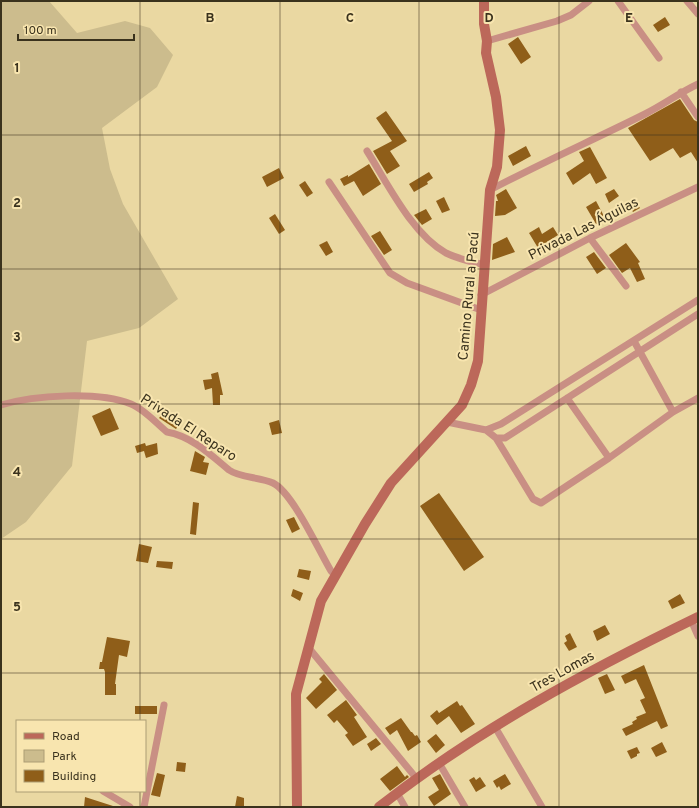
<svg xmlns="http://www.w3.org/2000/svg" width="699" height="808" font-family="Overpass,sans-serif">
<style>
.green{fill:#ccbc8d}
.building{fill:#8f5e19}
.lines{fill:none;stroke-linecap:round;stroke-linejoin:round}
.street{stroke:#c98f84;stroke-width:7}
.secondary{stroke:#bc685a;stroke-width:10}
.grid{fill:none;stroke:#3a321d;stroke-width:1;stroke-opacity:0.55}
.labels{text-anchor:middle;stroke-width:4;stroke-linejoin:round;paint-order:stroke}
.street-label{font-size:14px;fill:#3a321d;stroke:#f8e5af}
.grid-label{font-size:13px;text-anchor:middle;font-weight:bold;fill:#3a321d;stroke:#f8e5af;stroke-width:4;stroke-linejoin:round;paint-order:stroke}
</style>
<rect width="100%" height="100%" fill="#ead8a2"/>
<path class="green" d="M1 1H49L77 33 125 21 150 28 173 55 157 87 102 128 110 169 123 204 178 299 139 328 87 341 72 466 26 522 1 539Z"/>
<path class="building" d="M665 17 670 25 658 32 653 25Z
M518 37 531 57 521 64 508 44Z
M680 99 694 120 698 122V163L691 152 680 158 673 148 650 161 628 128Z
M386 111 407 141 390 151 400 166 387 174 373 151 392 141 376 118Z
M526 146 531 156 513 166 508 156Z
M590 147 607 178 596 184 590 173 573 185 566 173 584 161 579 152Z
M369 164 381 184 363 196 354 181 344 186 340 179 348 175V177Z
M279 168 284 178 267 187 262 177Z
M429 172 433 178 427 182 428 184 414 192 409 184Z
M305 181 313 193 307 197 299 185Z
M506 189 517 208 505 215 495 216 496 201H498L496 195Z
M614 189 619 196 609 203 605 194Z
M444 197 450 210 442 213 436 201Z
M633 199 640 208 633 212 627 203Z
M596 201 606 220 596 224 586 207Z
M426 209 432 219 422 225 414 215Z
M275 214 285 230 279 234 269 218Z
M539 227 542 234 553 227 558 235 544 244 547 250 541 253 529 233Z
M380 231 392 250 384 255 371 236Z
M507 237 515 252 492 260 493 244Z
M327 241 333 252 326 256 319 245Z
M626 243 640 262 638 263 645 279 637 282 630 268 622 273 609 255Z
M594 252 606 268 597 274 586 257Z
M218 372 223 395H220V405H213L212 388 205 390 203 380 212 379 211 374Z
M110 408 119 429 101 436 92 416Z
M163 413 179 425 176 429 159 418Z
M279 420 282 433 272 435 269 423Z
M145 443 146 446 157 443 158 454 146 458 144 451 137 453 135 446Z
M195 451 205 457 203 462 209 463 206 475 190 471Z
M439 493 484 557 464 571 420 506Z
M193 502 199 503 196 535 190 534Z
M294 517 300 529 292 533 286 520Z
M139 544 152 547 148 563 136 561Z
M157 561 173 562 172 569 156 567Z
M299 569 311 571 309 580 297 577Z
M293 589 303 593 300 601 291 596Z
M680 594 685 603 672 609 668 601Z
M605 625 610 634 597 641 593 631Z
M570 633 577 647 569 651 564 643 567 641 565 636Z
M107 637 130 641 127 657 119 655 115 684H116V695H105V672L104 669H99L100 662H102Z
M644 665 668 726 661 729 657 721 626 736 622 729 633 724 632 722 637 719 636 717 646 713 640 700 645 698 636 679 625 684 621 676Z
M324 674 337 690 316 709 306 698 322 682 319 679Z
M607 674 615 690 605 694 598 678Z
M346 700 357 715 354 717 367 737 353 746 345 735 348 733 337 720 334 723 327 715Z
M457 701 460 706 462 705 475 724 461 733 449 716 437 725 430 716 437 710 439 713Z
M135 706H157V714H135Z
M401 718 411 732H412L415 736 417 735 421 742 408 751 397 730 390 735 385 728Z
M436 734 445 745 436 753 427 741Z
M376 738 381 744 371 751 367 744Z
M662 742 667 752 656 757 651 748Z
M637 747 640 753 637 754V756L631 759 627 751Z
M177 762 186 763 185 772 176 771Z
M397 766 405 777 407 775 409 777 390 791 380 779Z
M157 773 165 775 160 797 151 795Z
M440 774 451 794 434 806 428 797 439 790 432 778Z
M505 774 511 784 501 790 499 786 497 788 493 781Z
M474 777 476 780 480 777 486 786 476 792 469 780Z
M237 796 244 798V807H235Z
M85 797 113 806V807H84Z"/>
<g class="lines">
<path class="street" d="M618 1 659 58
M687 1 698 14
M487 41 557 21 571 15 589 1
M681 92 698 117
M367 151C388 184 412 234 446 253 458 259 472 262 485 265
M329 182 390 273 407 283 481 310
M490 190C541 163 593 140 645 114 663 105 679 93 698 84
M590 238 626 286
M481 295 590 238 698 187
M634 341 673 412
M567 398 609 458
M1 405C35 395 98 391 131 404 144 409 156 423 167 432 191 436 211 455 229 470 240 478 260 477 273 483 293 493 319 551 331 571L336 576
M447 422 486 430 496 438H505L698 314
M486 430 501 424 698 300
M496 438 533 499 541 503 609 458 673 412 698 398
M691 620 698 636
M308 647 417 779
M495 727 542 807
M439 763 465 807
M103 791 130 807
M397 793 405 807
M144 807 164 705"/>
<path class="secondary" d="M297 807 296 694 321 601 365 524 391 483 462 405 471 385 478 361 490 190 497 167 500 130 496 97 486 53 487 41 484 24V1
M379 807C477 730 587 671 698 617"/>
</g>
<path class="grid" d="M140 1V721M280 1V807M419 1V807M559 1V807M1 135H698M1 269H698M1 404H698M1 539H698M1 673H698M140 791V807"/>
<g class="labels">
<g class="street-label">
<text transform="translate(583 228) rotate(-27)" y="5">Privada Las Águilas</text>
<text transform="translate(468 296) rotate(-85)" y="5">Camino Rural a Pacú</text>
<text transform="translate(189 427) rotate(33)" y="5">Privada El Reparo</text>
<text transform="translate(562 671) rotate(-29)" y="5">Tres Lomas</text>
</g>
</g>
<g class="grid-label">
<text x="210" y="22">B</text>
<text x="350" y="22">C</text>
<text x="489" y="22">D</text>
<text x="629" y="22">E</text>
<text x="17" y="72">1</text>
<text x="17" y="207">2</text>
<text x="17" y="341">3</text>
<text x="17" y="476">4</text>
<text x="17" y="611">5</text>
</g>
<rect width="699" height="808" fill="none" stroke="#3a321d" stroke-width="4"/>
<rect x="16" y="720" width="130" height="72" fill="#f8e5af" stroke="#ac9d75"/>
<rect x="24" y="733" width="20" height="6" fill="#bc685a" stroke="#ac9d75"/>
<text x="52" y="740" font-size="12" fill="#3a321d">Road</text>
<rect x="24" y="750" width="20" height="12" fill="#ccbc8d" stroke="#ac9d75"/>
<text x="52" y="760" font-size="12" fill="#3a321d">Park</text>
<rect x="24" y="770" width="20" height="12" fill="#8f5e19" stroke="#ac9d75"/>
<text x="52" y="780" font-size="12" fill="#3a321d">Building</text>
<path d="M18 34v6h116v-6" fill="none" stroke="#3a321d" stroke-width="2"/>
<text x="24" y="34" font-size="12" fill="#3a321d" stroke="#f8e5af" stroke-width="3" paint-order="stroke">100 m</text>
</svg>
